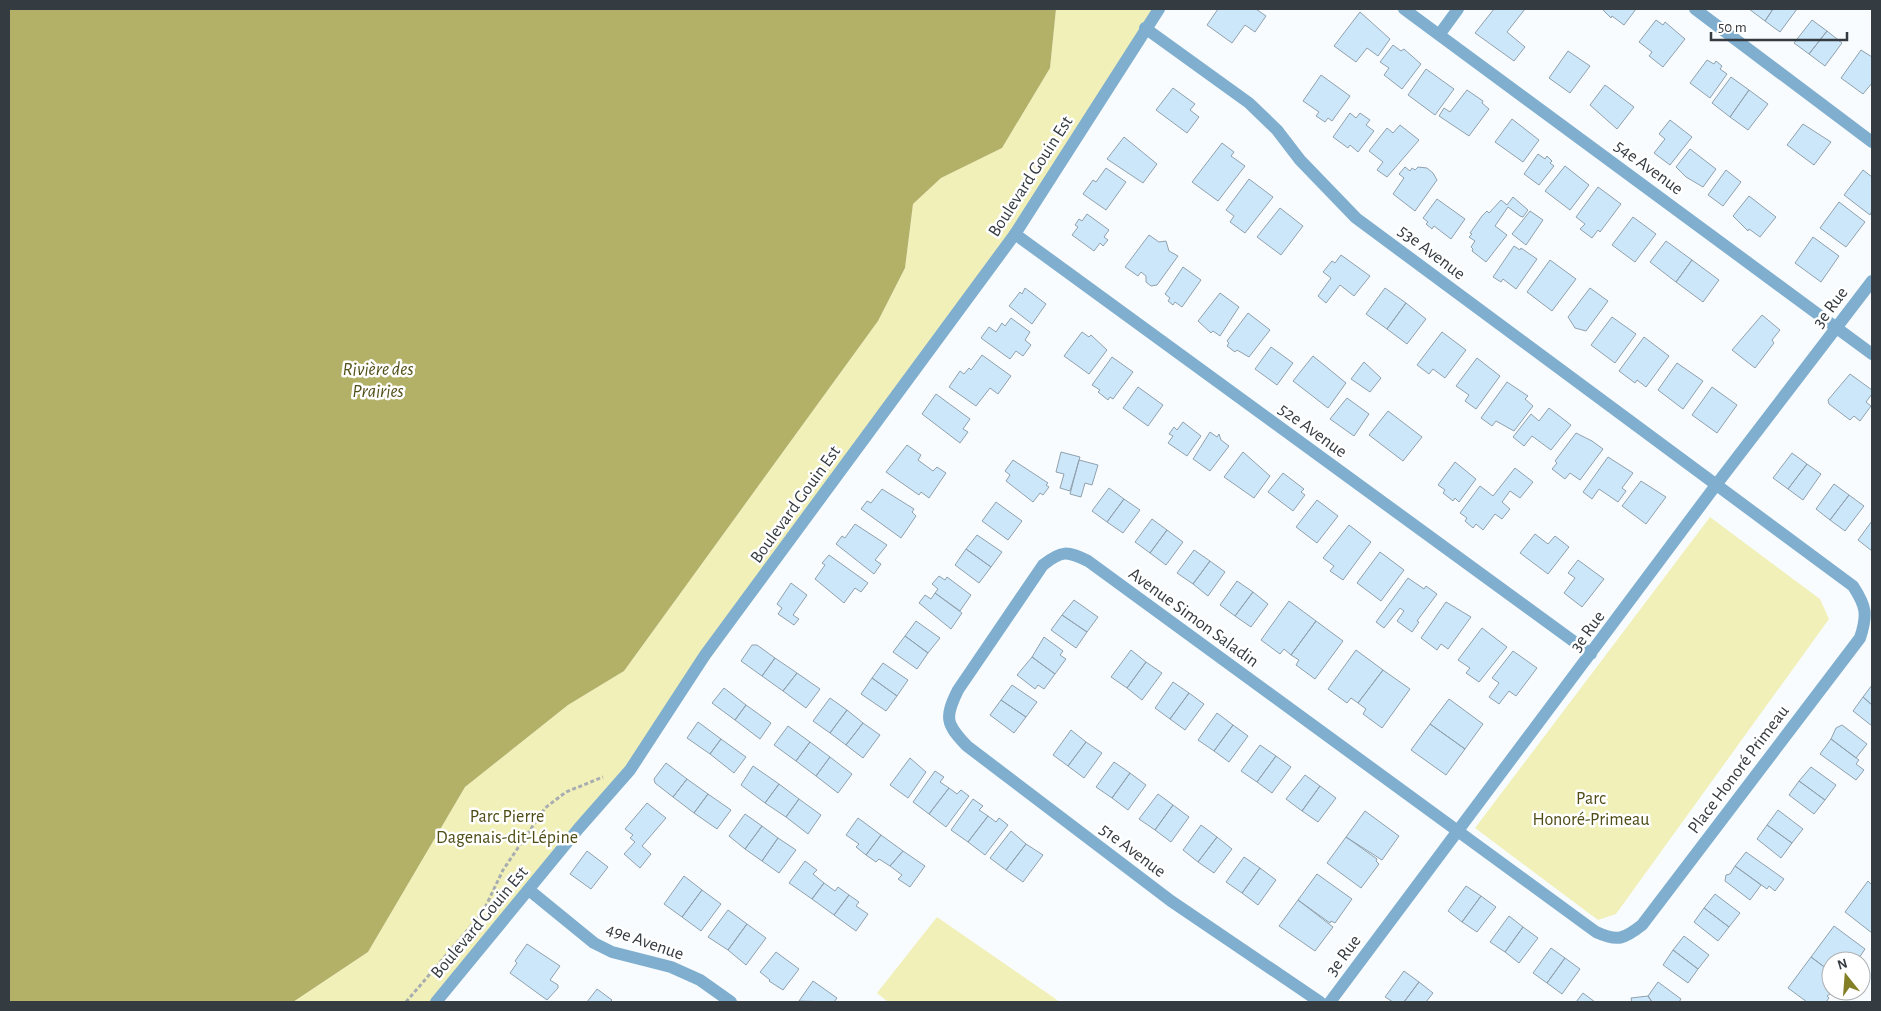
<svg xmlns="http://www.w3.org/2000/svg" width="1881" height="1011" font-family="'Alegreya Sans',sans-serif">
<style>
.green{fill:#f1f0b9}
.water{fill:#b3b067}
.building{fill:#cde7fa;stroke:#90a1ae}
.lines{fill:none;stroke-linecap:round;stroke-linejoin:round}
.path{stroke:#a8adb1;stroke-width:3;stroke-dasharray:4 2.5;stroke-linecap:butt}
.minor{stroke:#7faecf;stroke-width:12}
.tertiary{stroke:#7faecf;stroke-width:12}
.labels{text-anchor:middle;stroke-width:5;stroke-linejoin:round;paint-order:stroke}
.street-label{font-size:18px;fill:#343b41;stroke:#fff}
.park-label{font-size:18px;fill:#4f4c15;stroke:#fff}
.water-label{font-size:19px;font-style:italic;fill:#525019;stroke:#fff}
</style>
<rect width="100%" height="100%" fill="#f8fcfe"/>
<path class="green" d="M1056 9H1159L1015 234 630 770 436 1002H293L368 952 465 787 568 705 624 671 878 321 905 268 913 204 941 178 1002 148 1050 68Z
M1710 517 1820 599 1829 619 1616 914 1598 920 1475 828Z
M937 917 1060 1002H888L877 993Z"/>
<path class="water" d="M9 9H1056L1050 68 1002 148 941 178 913 204 905 268 878 321 624 671 568 705 465 787 368 952 293 1002H9Z"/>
<path class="building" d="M1218 9H1256L1266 16 1255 32 1245 25 1232 43 1207 25Z
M1494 9H1525L1507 32 1525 47 1514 61 1475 33Z
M1602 9H1636L1624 25 1612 16 1611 18Z
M1749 9H1773L1765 21Z
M1773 9H1797L1780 32 1765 21Z
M1360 12 1390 39 1378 56 1367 48 1356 62 1334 46Z
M1656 20 1663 25 1665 22 1685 39 1663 67 1649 56 1652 52 1639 42Z
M1812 20 1827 31 1809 54 1794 43Z
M1827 31 1842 43 1825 66 1809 54Z
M1393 45 1401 51 1404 49 1421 64 1402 89 1384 75 1389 68 1380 62Z
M1861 50 1872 57V83L1863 94 1841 78Z
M1568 51 1590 66 1570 93 1549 78Z
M1707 60 1714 64 1716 61 1722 66 1720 69 1727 74 1710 98 1690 83Z
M1426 69 1454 89 1435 115 1408 95Z
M1321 75 1350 96 1332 121 1328 118 1325 122 1316 116 1319 112 1303 101Z
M1731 77 1749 90 1730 117 1712 103Z
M1605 85 1634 107 1617 129 1590 105Z
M1173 88 1195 104 1190 110 1199 117 1187 133 1156 110Z
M1467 90 1483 101 1482 103 1489 109 1469 136 1439 116 1444 108 1450 112Z
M1749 90 1768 104 1748 130 1730 117Z
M1350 113 1356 118 1360 113 1370 120 1366 125 1374 131 1358 152 1350 145 1348 148 1333 137Z
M1512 119 1539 140 1523 162 1495 142Z
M1670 120 1692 137 1670 165 1654 153 1665 139 1659 134Z
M1803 124 1831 142 1814 165 1787 145Z
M1400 125 1419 140 1387 177 1377 170 1383 162 1369 151 1387 128 1393 133Z
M1124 137 1157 164 1143 183 1107 159Z
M1222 143 1234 152 1231 156 1245 166 1218 201 1192 182Z
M1690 149 1716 169 1703 187 1686 177 1676 167Z
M1538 154 1545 159 1547 156 1552 161 1550 163 1554 166 1539 185 1524 174Z
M1565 166 1589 185 1570 210 1545 191Z
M1405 167 1410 171 1412 168 1415 170 1418 167 1427 168 1433 173 1437 180 1415 211 1393 194 1404 178 1399 174Z
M1106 168 1126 182 1106 210 1083 194 1093 180 1096 182Z
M1726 170 1741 182 1723 206 1708 195Z
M1863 170 1872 177V211L1870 215 1844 195Z
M1249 179 1273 197 1245 233 1230 222 1234 216 1226 210Z
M1598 187 1621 204 1600 232 1598 230 1592 238 1580 229 1585 224 1576 217Z
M1749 196 1776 217 1760 237 1749 229 1748 231 1733 216Z
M1513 197 1528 210 1523 217 1520 216 1508 207 1495 226 1507 235 1486 262 1472 251 1473 249 1471 247 1475 241 1469 237 1472 234 1470 233 1482 216 1487 211 1489 213 1501 200 1507 205Z
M1437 199 1465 219 1451 239 1434 226 1432 229 1426 224 1428 222 1423 218Z
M1839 202 1865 222 1846 247 1820 228Z
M1280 208 1303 226 1281 255 1257 237Z
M1530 211 1543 220 1526 245 1512 234Z
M1087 214 1109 230 1104 237 1108 240 1103 246 1100 243 1094 251 1072 235 1078 227 1075 225 1079 219 1082 221Z
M1633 217 1656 234 1635 262 1612 245Z
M1149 235 1159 242 1166 241 1169 251 1178 256 1157 285 1151 286 1146 282V276L1141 272 1138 276 1125 267Z
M1813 237 1839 256 1821 282 1795 263Z
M1666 241 1692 260 1676 282 1650 262Z
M1514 246 1520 250 1521 248 1537 259 1516 289 1503 279 1501 282 1493 277Z
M1341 255 1370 276 1354 296 1340 285 1326 303 1318 296 1331 278 1323 272 1332 261 1335 263Z
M1550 260 1576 279 1552 311 1527 292Z
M1692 260 1719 280 1703 302 1676 282Z
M1183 267 1201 280 1182 307 1175 302 1173 305 1168 301 1170 298 1165 294Z
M1025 288 1046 304 1032 324 1009 306 1020 292 1022 294Z
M1385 288 1406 303 1387 329 1366 314Z
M1590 288 1608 301 1586 331 1575 328 1568 317Z
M1220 293 1239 307 1220 336 1213 331 1211 333 1198 321Z
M1406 303 1426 319 1407 344 1387 329Z
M1248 313 1270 330 1249 357 1237 350 1235 352 1227 346 1229 343 1227 341Z
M1762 315 1780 330 1772 340 1774 343 1755 368 1732 350Z
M1612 317 1636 334 1615 363 1591 345Z
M1011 318 1030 332 1025 340 1031 345 1023 356 1016 351 1010 359 981 338 989 327 996 332 1002 323 1005 326Z
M1082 332 1089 337 1091 335 1107 350 1089 374 1064 356Z
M1442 332 1466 350 1445 378 1433 369 1429 374 1417 365Z
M1644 337 1669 356 1646 387 1637 380 1635 383 1619 371Z
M1271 347 1293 363 1277 385 1255 369Z
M982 355 1011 376 998 394 990 388 976 406 949 387 960 371 964 374 969 368 971 370Z
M1313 356 1346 383 1328 408 1293 381Z
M1112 357 1133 372 1113 399 1110 397 1108 400 1098 392 1100 390 1092 385Z
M1477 358 1500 376 1476 409 1465 401 1469 395 1456 386Z
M1364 362 1381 378 1370 392 1351 379Z
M1677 363 1703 381 1683 409 1658 390Z
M1850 374 1872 390V394L1866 402 1871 406 1860 421 1854 416 1850 420 1829 404 1828 400Z
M1507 382 1528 396 1525 399 1533 406 1514 431 1496 421 1492 426 1481 418Z
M1138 387 1163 405 1148 426 1123 408Z
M1712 387 1737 405 1717 433 1692 415Z
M936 394 970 419 963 429 968 432 960 443 922 414Z
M1347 398 1369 414 1354 436 1330 419Z
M1549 408 1571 425 1551 450 1532 436 1524 446 1513 437 1531 414 1539 421Z
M1388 411 1422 437 1403 461 1369 435Z
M1183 422 1201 436 1187 456 1168 443 1173 436 1169 434 1174 427 1177 430Z
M1210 432 1217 437 1219 434 1221 440 1229 446 1210 471 1193 459Z
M1576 433 1592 441 1603 449 1580 480 1570 473 1565 479 1552 469 1557 463 1555 461Z
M907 445 921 455 918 460 933 471 937 467 946 473 929 498 921 492 919 495 886 472Z
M1061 452 1080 457 1070 491 1060 488 1064 474 1056 472Z
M1243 452 1270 476 1254 498 1224 477Z
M1792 453 1807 464 1788 489 1773 478Z
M1608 457 1633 473 1622 488 1626 491 1618 502 1599 489 1592 499 1583 492Z
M1013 460 1048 483 1046 485 1049 487 1043 495 1040 493 1033 502 1006 481 1010 475 1005 471Z
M1079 460 1098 465 1092 485 1085 483 1081 497 1070 494Z
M1455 462 1476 479 1459 502 1455 498 1453 501 1443 493 1445 490 1438 485Z
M1807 464 1821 474 1803 500 1788 489Z
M1515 468 1533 482 1520 498 1510 491 1502 502 1510 509 1502 519 1495 514 1483 530 1476 524 1473 528 1465 521 1467 518 1460 513 1480 486 1493 496Z
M1283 473 1304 489 1301 492 1305 495 1293 511 1268 492Z
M1641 481 1666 497 1646 524 1622 506Z
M1834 484 1849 495 1830 520 1816 509Z
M1109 488 1124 499 1107 522 1092 511Z
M882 489 914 509 912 512 916 516 901 538 861 509 867 501 871 503Z
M1849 495 1864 506 1845 531 1830 520Z
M1124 499 1140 510 1123 533 1107 522Z
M1317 500 1338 516 1317 543 1296 527Z
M996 502 1022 521 1008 540 982 521Z
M1152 519 1167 530 1150 553 1135 542Z
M1872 521V551L1858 540Z
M855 524 887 545 875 560 881 564 874 574 836 544 842 536 845 538Z
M1349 525 1371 542 1343 580 1330 571 1334 566 1323 558Z
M1167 530 1183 542 1166 565 1150 553Z
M1535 534 1548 544 1555 536 1569 547 1548 574 1520 553Z
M977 535 1002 552 991 567 966 549Z
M966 549 991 567 979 583 955 565Z
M1194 550 1210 561 1193 584 1177 573Z
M1380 552 1404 570 1381 601 1357 583Z
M829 555 868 583 861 592 855 588 844 603 815 579 825 565 822 563Z
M1578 560 1604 579 1582 607 1564 593 1575 578 1568 573Z
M1210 561 1225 572 1208 596 1193 584Z
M939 576 945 580 947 577 971 595 960 611 935 593 938 589 932 584Z
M1408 578 1424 589 1426 586 1437 594 1417 621 1419 622 1412 632 1397 621 1404 611 1400 608 1384 628 1376 622Z
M1237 581 1253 592 1235 616 1220 605Z
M791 583 807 595 793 615 799 619 794 625 778 614 782 608 777 604Z
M1253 592 1268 604 1251 627 1235 616Z
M935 593 962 613 951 629 919 603 925 595 931 599Z
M1074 600 1098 617 1087 632 1062 615Z
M1289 601 1316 621 1291 655 1284 649 1280 654 1261 640Z
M1446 602 1471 617 1448 649 1441 644 1437 650 1421 638Z
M1062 615 1087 632 1076 648 1051 630Z
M916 621 940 638 928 653 905 636Z
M1316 621 1343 641 1315 679 1296 665 1299 660 1291 655Z
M1482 628 1507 647 1479 682 1466 673 1470 668 1458 660Z
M905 636 928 653 917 669 893 652Z
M1044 637 1063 651 1060 655 1066 659 1055 674 1032 657Z
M752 645H757L775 658 762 676 741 661Z
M1131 650 1146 662 1127 688 1111 677Z
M1356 650 1383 670 1358 703 1351 698 1347 703 1328 689Z
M1513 651 1537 668 1516 696 1509 691 1499 704 1489 697 1499 683 1492 678Z
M1032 657 1055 674 1044 689 1038 685 1035 689 1017 675Z
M775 658 797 673 783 691 762 676Z
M1146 662 1162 673 1142 700 1127 688Z
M883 663 908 680 897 696 872 678Z
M1383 670 1410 689 1382 728 1363 714 1366 709 1358 703Z
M797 673 820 689 806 708 783 691Z
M872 678 897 696 886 711 861 694Z
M1173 682 1189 693 1170 719 1155 708Z
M1012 685 1037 702 1026 717 1001 700Z
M1872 685V705L1863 697Z
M724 688 746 705 735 720 712 703Z
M1189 693 1204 704 1185 730 1170 719Z
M1863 697 1872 705V726L1853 711Z
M830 698 847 710 830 733 813 721Z
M1449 699 1483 724 1465 749 1430 724Z
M1001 700 1026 717 1014 733 990 715Z
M746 705 771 723 760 739 735 720Z
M847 710 863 723 846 745 830 733Z
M1217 713 1233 725 1214 751 1198 740Z
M698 722 721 739 710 754 687 738Z
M863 723 880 735 863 758 846 745Z
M1430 724 1465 749 1446 775 1411 750Z
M1233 725 1248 736 1229 762 1214 751Z
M1842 725 1867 744 1856 758 1831 739 1836 728Z
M788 726 810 742 796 761 774 745Z
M1071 730 1086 742 1068 766 1053 755Z
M721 739 746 757 734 773 710 754Z
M1831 739 1859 760 1856 764 1864 770 1856 780 1820 754Z
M810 742 830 757 816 776 796 761Z
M1086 742 1102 753 1084 778 1068 766Z
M1260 745 1276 756 1257 782 1241 771Z
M1276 756 1291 767 1272 793 1257 782Z
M830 757 852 774 838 793 816 776Z
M910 758 926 772 908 798 890 785Z
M1114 762 1130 773 1112 798 1096 787Z
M666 763 687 779 673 797 655 783 654 779Z
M753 766 779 784 765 803 741 785Z
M1811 767 1836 785 1825 800 1799 781Z
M935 771 944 777 940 782 949 788 929 814 913 802Z
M1130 773 1146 785 1128 810 1112 798Z
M1305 775 1320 786 1302 811 1286 799Z
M687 779 708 794 694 813 673 797Z
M1799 781 1825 800 1814 814 1789 795Z
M779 784 799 799 786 817 765 803Z
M1320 786 1336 798 1318 822 1302 811Z
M949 788 957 794 961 790 969 796 946 827 929 814Z
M708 794 731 810 717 829 694 813Z
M1158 794 1173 805 1155 830 1139 819Z
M799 799 821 815 808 834 786 817Z
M973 799 983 806 979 810 988 816 968 842 951 830Z
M647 803 666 818 642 846 651 854 640 868 624 854 635 842 630 838 633 835 625 829Z
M1173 805 1189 817 1171 842 1155 830Z
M1778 810 1803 829 1792 843 1767 825Z
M1365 811 1399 836 1382 860 1346 837Z
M745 814 762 826 745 849 729 836Z
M988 816 996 822 999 818 1008 825 985 855 968 842Z
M858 818 881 835 866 855 856 847 859 844 846 835Z
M1201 825 1217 837 1198 862 1183 850Z
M1767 825 1792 843 1781 858 1757 839Z
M762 826 778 838 762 861 745 849Z
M1011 831 1026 844 1006 870 990 858Z
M881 835 903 851 890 866 879 859 876 862 866 855Z
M1217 837 1232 849 1214 873 1198 862Z
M1346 837 1377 859 1376 861 1379 864 1361 888 1327 863Z
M778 838 796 850 779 873 762 861Z
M1026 844 1043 855 1023 882 1006 870Z
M587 851 608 867 591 889 570 874Z
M903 851 925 866 910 887 898 879 902 875 890 866Z
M1746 852 1784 879 1775 891 1769 886 1767 889 1735 866Z
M1244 857 1260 868 1242 893 1226 882Z
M805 861 817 870 813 874 824 883 812 899 789 883Z
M1735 866 1761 885 1750 900 1725 881 1726 875 1730 874Z
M1260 868 1276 880 1258 905 1242 893Z
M1317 874 1352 899 1335 923 1331 921 1330 923 1298 900Z
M684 876 702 890 682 917 664 904Z
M1868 881 1872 885V933L1845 912Z
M824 883 835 891 838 887 849 895 834 915 812 899Z
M1466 886 1481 896 1462 922 1448 911Z
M702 890 721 904 701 931 682 917Z
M1715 894 1740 913 1729 927 1704 908Z
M849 895 859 902 856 906 868 914 856 931 834 915Z
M1481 896 1496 907 1477 932 1462 922Z
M1298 900 1333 927 1315 951 1279 926Z
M1704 908 1729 927 1718 941 1694 922Z
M728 910 747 924 728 950 708 937Z
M1509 916 1523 927 1505 952 1490 942Z
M747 924 766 938 746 965 728 950Z
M1834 926 1865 949 1857 961H1831V972L1811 957Z
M1523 927 1538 938 1519 963 1505 952Z
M1684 936 1709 955 1698 969 1673 950Z
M527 944 560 966 550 980 558 985V988L547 1000 510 973 517 963 515 961Z
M1551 948 1565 958 1547 983 1533 973Z
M1673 950 1698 969 1688 983 1663 965Z
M776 952 799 969 783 990 769 981 770 980 760 972Z
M1811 957 1831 972V991H1834L1827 996 1829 998 1826 1002H1807L1788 988Z
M1565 958 1580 969 1562 994 1547 983Z
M1404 971 1419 982 1404 1002H1393L1385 997Z
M813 981 837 998 834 1002 799 1001Z
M1419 982 1433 993 1426 1002H1404Z
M1658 982 1681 999 1679 1002H1652L1648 996Z
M597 989 612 1000 610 1002H587Z
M1583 993 1595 1002H1576Z
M1648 996 1652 1002H1632L1631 998Z"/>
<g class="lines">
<path class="path" d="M406 1002 483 912 503 870 545 808 566 792 603 777"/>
<path class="minor" d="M1404 9 1872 354
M1695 9 1872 142
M1145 28 1249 103 1277 130 1300 160 1356 218 1853 586C1866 606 1868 614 1860 638L1642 925C1624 939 1618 942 1596 932L1088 561C1067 551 1062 550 1043 565L958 690C944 718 946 724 967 746L1171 901 1320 1002
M1439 35 1458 9
M1015 234 1591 654
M529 890 594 943 612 952 671 967 700 980 731 1002
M1330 1002 1716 485 1872 281"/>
<path class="tertiary" d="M436 1002 579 828 630 770 705 655 1015 234 1159 9"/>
</g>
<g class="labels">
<g class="street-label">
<text transform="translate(1649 167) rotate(36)" y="6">54e Avenue</text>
<text transform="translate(1030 176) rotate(-57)" y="6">Boulevard Gouin Est</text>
<text transform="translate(1432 252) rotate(37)" y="6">53e Avenue</text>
<text transform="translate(1830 307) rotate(-53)" y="6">3e Rue</text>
<text transform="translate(1313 430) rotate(36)" y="6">52e Avenue</text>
<text transform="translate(795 504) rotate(-54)" y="6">Boulevard Gouin Est</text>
<text transform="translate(1194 617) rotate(36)" y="6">Avenue Simon Saladin</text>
<text transform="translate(1587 631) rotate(-54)" y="6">3e Rue</text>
<text transform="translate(1738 769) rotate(-53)" y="6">Place Honoré Primeau</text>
<text transform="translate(1133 850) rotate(37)" y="6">51e Avenue</text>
<text transform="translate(479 922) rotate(-50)" y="6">Boulevard Gouin Est</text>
<text transform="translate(645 941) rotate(19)" y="6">49e Avenue</text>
<text transform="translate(1343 955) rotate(-53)" y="6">3e Rue</text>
</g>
<g class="park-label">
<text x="1591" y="804">Parc<tspan x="1591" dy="21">Honoré-Primeau</tspan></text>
<text x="507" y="822">Parc Pierre<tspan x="507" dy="21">Dagenais-dit-Lépine</tspan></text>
</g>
<g class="water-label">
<text x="378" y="375">Rivière des<tspan x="378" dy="22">Prairies</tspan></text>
</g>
</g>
<rect width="1881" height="1011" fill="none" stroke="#343b41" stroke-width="20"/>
<g transform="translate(1846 976) rotate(343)"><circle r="24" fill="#ffffff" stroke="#aeb1b3"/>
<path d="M0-4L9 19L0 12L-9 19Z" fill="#837f26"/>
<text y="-8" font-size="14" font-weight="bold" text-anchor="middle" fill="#343b41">N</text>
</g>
<path d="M1711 32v8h136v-8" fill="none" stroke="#343b41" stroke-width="2.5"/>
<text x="1718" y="32" font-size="15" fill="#343b41" stroke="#ffffff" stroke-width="4" paint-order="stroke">50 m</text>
</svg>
